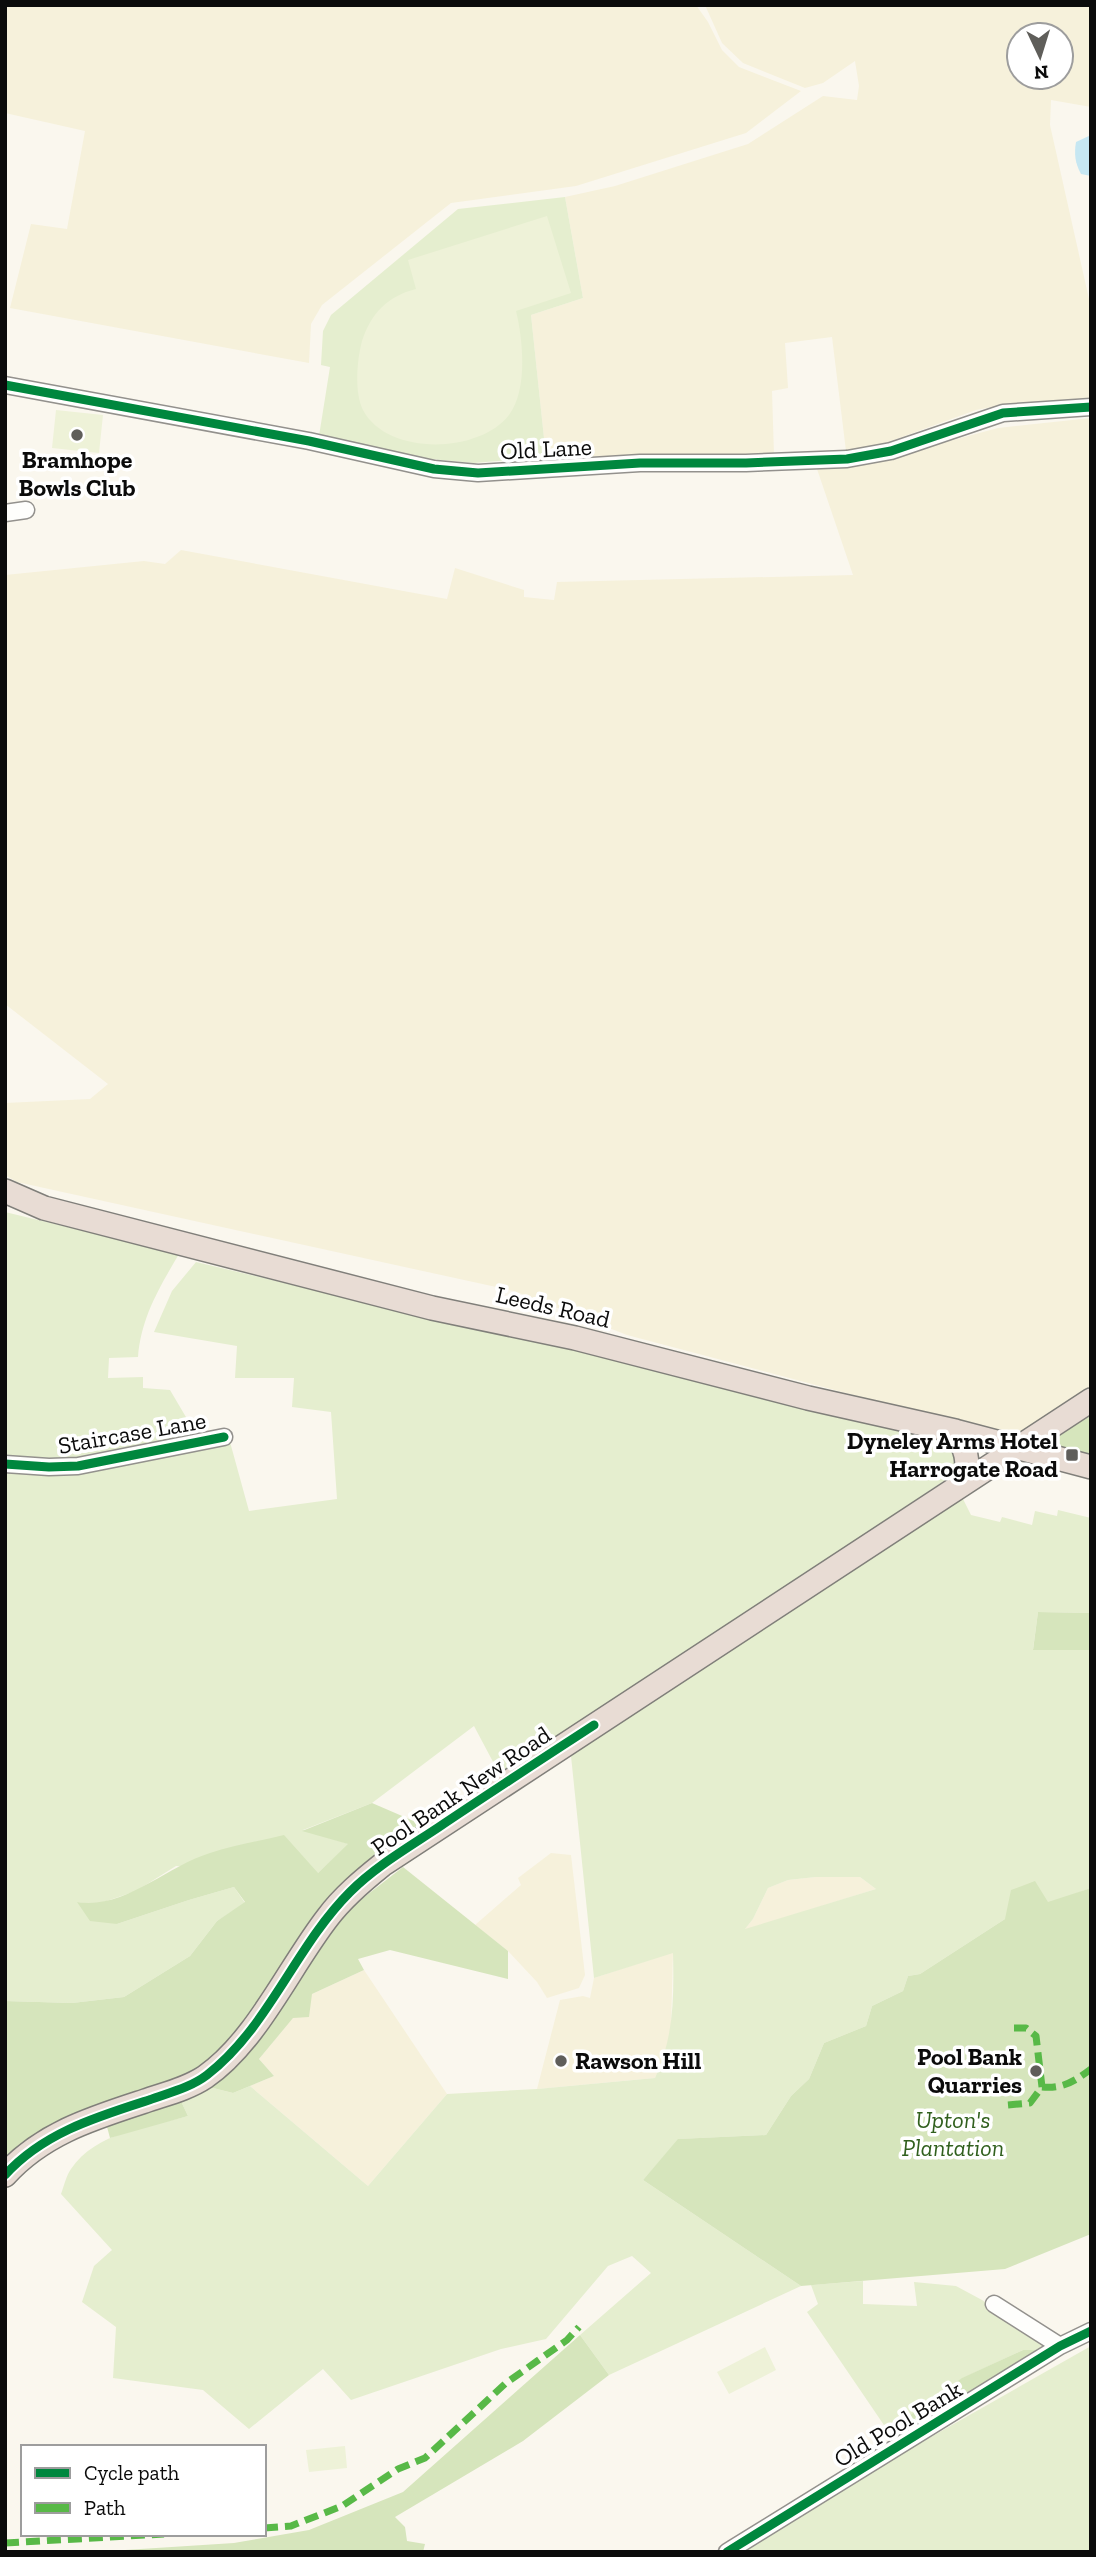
<svg xmlns="http://www.w3.org/2000/svg" width="1096" height="2557" font-family="'Zilla Slab',serif">
<style>
.farmland{fill:#f6f1db;fill-rule:evenodd}
.green{fill:#e5eecf;fill-rule:evenodd}
.forest{fill:#d6e5bc}
.pitch{fill:#eef2d8}
.water{fill:#c6e7f2}
.lines{fill:none;stroke-linecap:round;stroke-linejoin:round}
.minor-casing{stroke:#93918d;stroke-width:19}
.highway-casing{stroke:#807f7a;stroke-width:26}
.minor{stroke:#fefefc;stroke-width:16}
.highway{stroke:#e8dcd4;stroke-width:23}
.quiet{stroke:#58b947;stroke-width:7;stroke-dasharray:14 7;stroke-linecap:butt}
.cycleway-casing{stroke:#fff;stroke-width:13}
.cycleway{stroke:#00873e;stroke-width:9}
.poi-dot{fill:#5f5e5a;stroke:#fff;stroke-width:2.5}
.labels{text-anchor:middle;stroke-width:7;stroke-linejoin:round;paint-order:stroke}
.street-label{font-size:24px;fill:#0b0b0b;stroke:#fff}
.poi-label{font-size:24px;font-weight:bold;fill:#0b0b0b;stroke:#fff;text-anchor:end}
.park-label{font-size:24px;font-style:italic;fill:#31601e;stroke:#fff}
</style>
<rect width="100%" height="100%" fill="#faf7ee"/>
<path class="farmland" d="M5 5H696L708 22 722 50 739 67 801 91 746 133 576 186 451 203 322 305 311 324 309 363 10 308 31 224 67 229 85 131 5 113Z
M705 5H1091V107L1051 100 1050 125 1091 308V399L1013 403 976 410 880 445 846 451 832 337 785 343 788 388 772 391 774 455 546 457 531 315 583 298 565 197 615 186 748 144 823 96 857 100 859 86 855 61 823 83 805 88 743 63 722 43ZM1019 35H1061V77H1019Z
M1091 418V1389L1017 1436 1004 1435 627 1335 514 1291 17 1182 5 1175V1103L90 1099 108 1084 5 1004V575L144 561 165 564 181 550 447 599 455 568 524 590V597L554 600 557 582 853 575 817 469 896 459 942 443 998 428Z
M551 1853 571 1855 585 1975 579 1988 547 1998 537 1982 508 1951 475 1925 521 1885 518 1878Z
M816 1877H860L876 1889 744 1930 753 1919 768 1888 788 1880Z
M673 1952 671 2028 666 2054 655 2078 537 2089 560 2000 583 1996 590 1998 594 1978Z
M364 1970 447 2094 368 2186 250 2086 274 2076 259 2059 312 1994Z"/>
<path class="green" d="M565 197 583 298 531 315 546 457 474 463 431 459 319 436 330 367 321 365 323 331 331 315 458 209Z
M5 1212 179 1254C159 1288 141 1318 138 1357L109 1358 108 1378 143 1377V1388L170 1390 196 1434 115 1455 69 1462 5 1459Z
M196 1262 415 1314 560 1341 942 1439C956 1451 959 1456 954 1474L739 1620 500 1775 474 1726 372 1803 303 1830 349 1844 317 1874 176 1866 136 1891 95 1905 77 1902 117 1924 189 1900 234 1887 245 1903 217 1921 190 1956 124 1997 72 2003 5 2001V1467L230 1442 249 1511 337 1499 331 1412 292 1407 294 1378H235L237 1346 154 1332 172 1291Z
M962 1497 971 1515 1000 1522 1002 1517 1032 1525 1035 1511 1057 1516 1058 1510 1091 1518V1613L1038 1612 1033 1649 1091 1650V1888L1005 1919 920 1974 908 1976 903 1991 872 2006 866 2026 824 2043 809 2079 791 2096 766 2135 679 2139 643 2180 801 2286 609 2375 580 2335 651 2273 632 2256 608 2266 546 2339 501 2349 351 2400 323 2369 249 2429 203 2390 113 2378 116 2327 82 2302 94 2266 112 2250 61 2194C64 2186 66 2176 71 2169 96 2132 148 2127 188 2116L179 2097 205 2086 233 2093 250 2086 368 2186 447 2094 537 2089 655 2078C674 2037 674 1997 673 1953L594 1978 571 1756 717 1656ZM816 1877H860L876 1889 745 1929 753 1919 768 1888 788 1880Z
M863 2281V2304L917 2306 914 2282 956 2286 982 2300 1049 2344 1051 2350H1023L963 2378 888 2431 807 2312 818 2304 811 2285Z
M1091 2346V2552H738L871 2471Z"/>
<path class="forest" d="M1091 1414V1456L1059 1448V1436Z
M1038 1612 1091 1613V1650H1033Z
M372 1803 423 1825C390 1849 350 1872 323 1903 287 1946 262 2023 217 2055 204 2065 188 2077 172 2083 120 2104 44 2118 5 2160V2001L72 2003 124 1997 190 1956 217 1921 245 1902 234 1887 189 1900 117 1924 90 1921 77 1902C124 1910 165 1867 210 1853 234 1845 260 1841 284 1835L318 1873 348 1844 302 1831Z
M403 1867 508 1951V1979L390 1950 358 1959 364 1970 312 1994 309 2017 293 2018 259 2059 274 2076 233 2093 205 2086 327 1926Z
M1035 1881 1048 1902 1091 1888V2234L1005 2269 801 2286 643 2180 678 2139 766 2135 791 2096 809 2079 824 2043 866 2026 872 2006 903 1991 908 1976 920 1974 1005 1919 1011 1890Z
M179 2097 188 2116 110 2138 106 2123Z
M580 2335 609 2375 523 2441 395 2517 405 2527 407 2541 425 2544 423 2552H126L125 2550 234 2543 309 2530 403 2492Z
M1023 2350H1051L893 2440 888 2431 962 2378Z"/>
<path class="pitch" d="M547 216 571 293 516 311C523 339 528 390 509 415 479 454 387 456 363 410 354 392 357 360 362 341 371 313 388 296 416 289L408 260Z
M56 410 103 415 99 453 52 448Z
M765 2347 776 2370 729 2394 717 2372Z
M345 2446 347 2468 309 2472 306 2450Z"/>
<path class="water" d="M1091 135V176L1081 174C1075 163 1074 154 1076 142Z"/>
<g class="lines">
<g class="minor-casing">
<path id="minor" d="M5 385 309 441 434 469 478 473 640 463H746L847 459 891 451 1003 413 1091 407
M5 513 26 510
M5 1464 49 1467 78 1466 224 1437
M994 2304 1060 2346
M727 2552 1060 2346 1091 2331"/>
</g>
<g class="highway-casing">
<path id="highway" d="M5 1191 44 1208 432 1308 575 1338 808 1398 955 1431 1091 1467
M955 1431C966 1449 970 1461 964 1481
M5 2175C43 2133 93 2118 145 2101 165 2094 187 2089 205 2077 257 2041 289 1967 328 1917 343 1897 362 1881 382 1865L1091 1400"/>
</g>
<use href="#minor" class="minor"/>
<use href="#highway" class="highway"/>
<path class="quiet" d="M1042 2087C1063 2089 1075 2081 1091 2069
M1008 2105 1030 2103 1042 2087 1036 2036 1026 2028H1014
M264 2528 291 2526 342 2506 398 2469 425 2458 506 2383 567 2340 579 2327
M5 2543 164 2534"/>
<g class="cycleway-casing">
<path id="cycleway" d="M5 385 309 441 434 469 478 473 640 463H746L847 459 891 451 1003 413 1091 407
M5 1464 49 1467 78 1466 224 1437
M5 2175C43 2133 96 2117 149 2100 168 2093 190 2088 207 2075 269 2027 295 1947 350 1892 376 1866 409 1847 439 1827 491 1792 542 1759 594 1725
M727 2552 1060 2346 1091 2331"/>
</g>
<use href="#cycleway" class="cycleway"/>
</g>
<g class="poi-dot">
<circle cx="77" cy="435" r="7"/>
<rect x="1065" y="1448" width="14" height="14" rx="3.5"/>
<circle cx="561" cy="2061" r="7"/>
<circle cx="1036" cy="2071" r="7"/>
</g>
<g class="labels">
<g class="street-label">
<text transform="translate(546 449) rotate(-3)" y="8">Old Lane</text>
<text transform="translate(553 1307) rotate(13)" y="8">Leeds Road</text>
<text transform="translate(132 1433) rotate(-10)" y="8">Staircase Lane</text>
<text transform="translate(461 1791) rotate(-34)" y="8">Pool Bank New Road</text>
<text transform="translate(898 2424) rotate(-31)" y="8">Old Pool Bank</text>
</g>
<g class="poi-label">
<text x="77" y="468" text-anchor="middle">Bramhope<tspan x="77" dy="28">Bowls Club</tspan></text>
<text x="1058" y="1449">Dyneley Arms Hotel<tspan x="1058" dy="28">Harrogate Road</tspan></text>
<text x="1022" y="2065">Pool Bank<tspan x="1022" dy="28">Quarries</tspan></text>
<text x="575" y="2069" text-anchor="start">Rawson Hill</text>
</g>
<g class="park-label">
<text x="953" y="2128">Upton's<tspan x="953" dy="28">Plantation</tspan></text>
</g>
</g>
<rect width="1096" height="2557" fill="none" stroke="#0b0b0b" stroke-width="14"/>
<rect x="21" y="2445" width="245" height="91" fill="#ffffff" stroke="#9d9d9d" stroke-width="2"/>
<rect x="35" y="2468" width="35" height="10" fill="#00873e" stroke="#9d9d9d" stroke-width="2"/>
<text x="84" y="2480" font-size="21" fill="#0b0b0b">Cycle path</text>
<rect x="35" y="2503" width="35" height="10" fill="#58b947" stroke="#9d9d9d" stroke-width="2"/>
<text x="84" y="2515" font-size="21" fill="#0b0b0b">Path</text>
<g transform="translate(1040 56) rotate(176)"><circle r="33" fill="#ffffff" stroke="#9d9d9d" stroke-width="2"/>
<path d="M0-5L12 26L0 18L-12 26Z" fill="#5f5e5a"/>
<text y="-10" font-size="19" font-weight="bold" text-anchor="middle" fill="#0b0b0b">N</text>
</g>
</svg>
